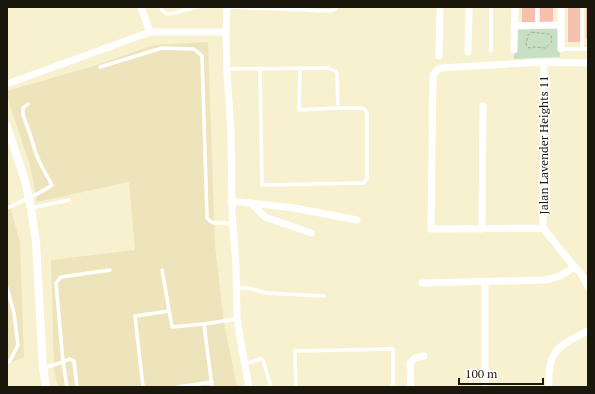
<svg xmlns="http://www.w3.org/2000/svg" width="595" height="394" font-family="'PT Serif',serif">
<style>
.built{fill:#ede4bc}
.green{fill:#c7e0c4}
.building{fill:#f6c0ae}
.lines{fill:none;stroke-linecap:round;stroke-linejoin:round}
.path{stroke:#ada78d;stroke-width:1;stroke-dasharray:3 2;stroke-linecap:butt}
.service{stroke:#fff;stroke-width:3.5}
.minor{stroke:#fff;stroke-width:7}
.tertiary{stroke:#fff;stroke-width:8}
.labels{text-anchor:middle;stroke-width:3.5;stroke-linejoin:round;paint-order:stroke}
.street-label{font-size:12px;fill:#1a180c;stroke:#fff}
</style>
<rect width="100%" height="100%" fill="#f8f1d0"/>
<path class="built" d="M208 42 215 245 224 323 237 387H58L54 370 51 260 135 250 129 182 37 202 30 165 7 97V91L97 65 154 45Z
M7 196 20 242 24 357 7 364Z"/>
<path class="green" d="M560 26V57L514 59 515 27Z"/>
<path class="building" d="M522 7H535V24L522 23Z
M540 7H553V23H540Z
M568 7H581V42H568Z
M586 7H588V39H586Z"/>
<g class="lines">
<path class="path" d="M532 32C538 34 545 32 551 35L552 41 546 48 534 47 529 48 526 44 528 35Z"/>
<path class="service" d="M161 7 162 10 167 14 174 13 197 7
M227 7 330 11 335 9 336 7
M491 7V51
M537 26V7
M561 49H588
M582 49V7
M100 67 162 48 194 49 202 56 207 218 210 221 214 223H232
M227 69 328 68 335 71 337 74 338 108H363L367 112V178L364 183 262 185 260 68
M300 69 299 110 338 108
M7 208C22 201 38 195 52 185L42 167 36 154 30 134 23 115V108L28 104
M31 208 69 200
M162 270 172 327 204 324
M7 288 14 313 18 345 10 361 7 362
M236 288H248L266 293 324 296
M245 364 261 359 263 360 271 387
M44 368 63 362 56 283 61 277 110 270
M67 387 63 362 69 359 72 360 74 361 77 387
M143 387 135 316 169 311
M178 387 212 382
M212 387 204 324 237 319
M296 387 295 351 393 349V387"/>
<path class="minor" d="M141 7 150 32
M227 7 226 32 227 73 231 133 232 211 236 267 237 319 245 366 249 387
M514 26 561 25
M561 49V7
M514 50 515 7
M468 52 469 7
M439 56 440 7
M7 84 150 32H226
M231 201 294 208 357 220
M251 203 265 217 311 233
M543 228 431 229 433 75 436 71 441 68 544 62 588 63
M543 228 544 62
M543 228 576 269 580 272 588 286
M482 229 483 106
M422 283 544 280C557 278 564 275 574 267
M411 387 410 363 415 358 424 356
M485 387V281
M549 387C547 350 558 346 588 331"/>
<path class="tertiary" d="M7 126 25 181 31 208 36 242 43 368 46 387"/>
</g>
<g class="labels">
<g class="street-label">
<text transform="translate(544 145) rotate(-90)" y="4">Jalan Lavender Heights 11</text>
</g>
</g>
<rect width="595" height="394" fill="none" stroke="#1a180c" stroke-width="16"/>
<path d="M459 378v6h84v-6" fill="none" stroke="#1a180c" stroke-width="2"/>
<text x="465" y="378" font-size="12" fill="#1a180c" stroke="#ffffff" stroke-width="3" paint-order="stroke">100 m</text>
</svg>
